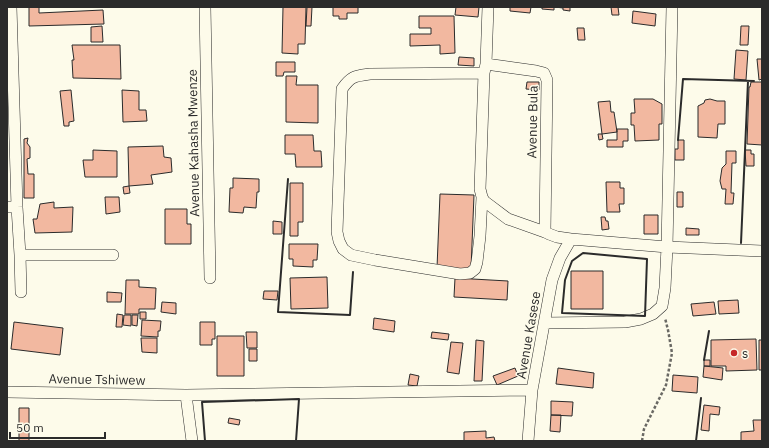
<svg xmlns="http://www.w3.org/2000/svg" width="769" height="448" font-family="'IBM Plex Sans',sans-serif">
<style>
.building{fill:#f2b8a0;stroke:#2b2b2b}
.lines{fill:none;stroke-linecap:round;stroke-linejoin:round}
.minor-casing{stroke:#2b2b2b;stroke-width:12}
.path{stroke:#6a6964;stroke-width:2.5;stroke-dasharray:3 2;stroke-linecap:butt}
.minor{stroke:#fdfbea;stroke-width:11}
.wall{stroke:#2b2b2b;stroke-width:2}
.poi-dot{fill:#c62828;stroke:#fdfbea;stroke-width:1.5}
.labels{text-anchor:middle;stroke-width:3;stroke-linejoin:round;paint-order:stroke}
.street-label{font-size:13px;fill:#2b2b2b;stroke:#fdfbea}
.poi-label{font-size:13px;fill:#2b2b2b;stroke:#fdfbea;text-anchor:start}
</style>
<rect width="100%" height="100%" fill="#fdfbea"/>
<path class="building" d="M29 7H39V13L103 10 104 24 29 26Z
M283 7H306L305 44H298V54L282 53Z
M307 7H312L311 26H306Z
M333 7H358V13H347V19H339V16H333Z
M456 7H479L478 17 455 15Z
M510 7H531L530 13 510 11Z
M542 7H554V10L542 9Z
M555 7H570V11L563 10V8Z
M611 7H618L619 15H612Z
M633 11 656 14 655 26 632 23Z
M419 16H454L455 53 440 54V45L410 46V34H431V28H419Z
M102 26 103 42H91V27Z
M741 26H749L748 45H740Z
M577 28H584L585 40H578Z
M72 45H120L121 79 73 78 72 60H74Z
M736 50 748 51 746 80 734 79Z
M459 57 474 58V66L458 65Z
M757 59H762V79L759 80Z
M276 62H295V72H284L283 76H276Z
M286 76H297L296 85H318V123L286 122Z
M527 82H539V90L526 89Z
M751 82H762V145L747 144 749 87H750Z
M71 90 74 121 69 122V126H64L60 91Z
M122 90 139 91V110H146L147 121 123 122Z
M634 99H653L662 104V124H659V140L635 141 634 125H631V113H635Z
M710 99 717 101H725V124H718L717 138 698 137V106L704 103 705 100Z
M610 101 611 112H614L617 132 602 134 598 102Z
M617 129H628V141H623V147H607V140H617Z
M598 134H602L603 139 599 140Z
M285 135H313L314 151H321L322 167H296L295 154H285Z
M28 138 27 143 30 147V158L27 159 28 174H34V198H24V139Z
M678 140H684V160H675V149H678Z
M163 146 164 157 171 158 172 172 151 175 153 184 129 186 128 147Z
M93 150 117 151V177H85L83 160H93Z
M745 150H751V154H754V166H746Z
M726 151H736V163H732L731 193H734L733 204H725L726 189H722L720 181 722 168 726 164Z
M233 178 259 179V192H257L256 208 244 207 243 213 229 212 230 188H233Z
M606 182H620V188H624V204H619L620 212H607Z
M290 183H303V222H298V236H290Z
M129 186 130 193 124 194 123 187Z
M677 192H683V207H677Z
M440 194 474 195 471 269 437 268Z
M105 197H119L120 212 106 214Z
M54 202V208L73 207 72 232 35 233 33 219H37L40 204Z
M165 209H187V224H191V244H165Z
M644 215H658V234H644Z
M601 217H605L606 221H608L609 229 602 230Z
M273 221 282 222V234H273Z
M686 228 699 229V235H686Z
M289 244H318L317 260H313V267L293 266V259H289Z
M571 271H603V309H571Z
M327 277 328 308 291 309 290 278Z
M455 278 508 281 507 300 454 297Z
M126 280H139V287L156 288 155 309H139V314H125Z
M264 291H278L277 300 263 299Z
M107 292 122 293 121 302H107Z
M738 300 739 313 719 314 718 301Z
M162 302 176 303V314L161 312Z
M714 302 716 314 693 316 691 304Z
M140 312H146V319H140Z
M117 314 123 315 122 327H116Z
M124 315H131V326L123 325Z
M132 315H138L137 326 132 325Z
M374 318 395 321 394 332 373 329Z
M142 320 161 321 160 331H158V337L141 336Z
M14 322 63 328 60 355 11 349Z
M200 322H215V339H212V345H200Z
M246 332H257V348H247Z
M432 332 449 334 448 340 431 338Z
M217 336H244V376H217Z
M141 338H157V353L142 352Z
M756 339 757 370 726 371V366H711V340Z
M476 340 484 341 482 381H474Z
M759 340H762V370H759Z
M451 342 463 343 459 374 447 372Z
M249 349H257V361H249Z
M704 360H710V366H704Z
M704 366 723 368 722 380 703 377Z
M515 368 518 376 497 385 493 376Z
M558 368 594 373 593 388 556 384Z
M410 374 419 376 417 386 408 385Z
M673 375 698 377 697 393 672 391Z
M551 401 573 402 572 416 551 415Z
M704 405 720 407 719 415 710 414 709 431 701 430Z
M19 408H29V441H19Z
M551 415H561L560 432 550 431Z
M229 418 240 420 239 425 228 423Z
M753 420H762V441H741V432L754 431Z
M486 431V438L494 437 495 441H464V432Z"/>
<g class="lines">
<g class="minor-casing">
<path id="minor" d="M11 7 17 207 20 255 21 292
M205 7 210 278
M488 7 486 64 484 73 480 189 482 197 484 201 508 219 545 232 549 234 557 237 571 239 667 247 762 251
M486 64 536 71 544 73 547 80 545 232
M482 197 480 236 477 262 475 269 470 273 460 274 448 272 375 260 351 255 343 249 339 241 337 232 342 89C351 76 355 76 370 74L484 73
M7 207H17
M20 255H113
M544 323 625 322 641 319 653 314 662 306 665 288 667 247 672 7
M7 392 186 395 532 390
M186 395 192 441
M528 441 532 390 552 280 560 258 571 239"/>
</g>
<path class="path" d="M642 441 644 429 666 385 672 353 668 330 665 318"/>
<use href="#minor" class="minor"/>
<path class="wall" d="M678 140 683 79 754 81
M288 179 278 312 350 315 353 272
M741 243 748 81
M583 253 647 259 645 316 562 313 565 280 572 261Z
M704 360 709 331
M205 441 202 402 299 399 296 441
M696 441 701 398"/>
</g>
<circle class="poi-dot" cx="734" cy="353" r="4"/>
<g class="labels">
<g class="street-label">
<text transform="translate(532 122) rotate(-89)" y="5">Avenue Bula</text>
<text transform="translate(193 143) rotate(-91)" y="5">Avenue Kahasha Mwenze</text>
<text transform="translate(528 335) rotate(-80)" y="5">Avenue Kasese</text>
<text transform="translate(97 379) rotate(1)" y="5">Avenue Tshiwew</text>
</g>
<g class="poi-label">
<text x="742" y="358">s</text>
</g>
</g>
<rect width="769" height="448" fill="none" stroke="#2b2b2b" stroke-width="16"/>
<path d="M10 432v6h95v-6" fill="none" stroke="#2b2b2b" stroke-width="2"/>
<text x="16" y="432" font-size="12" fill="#2b2b2b" stroke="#fdfbea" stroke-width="3" paint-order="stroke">50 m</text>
</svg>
